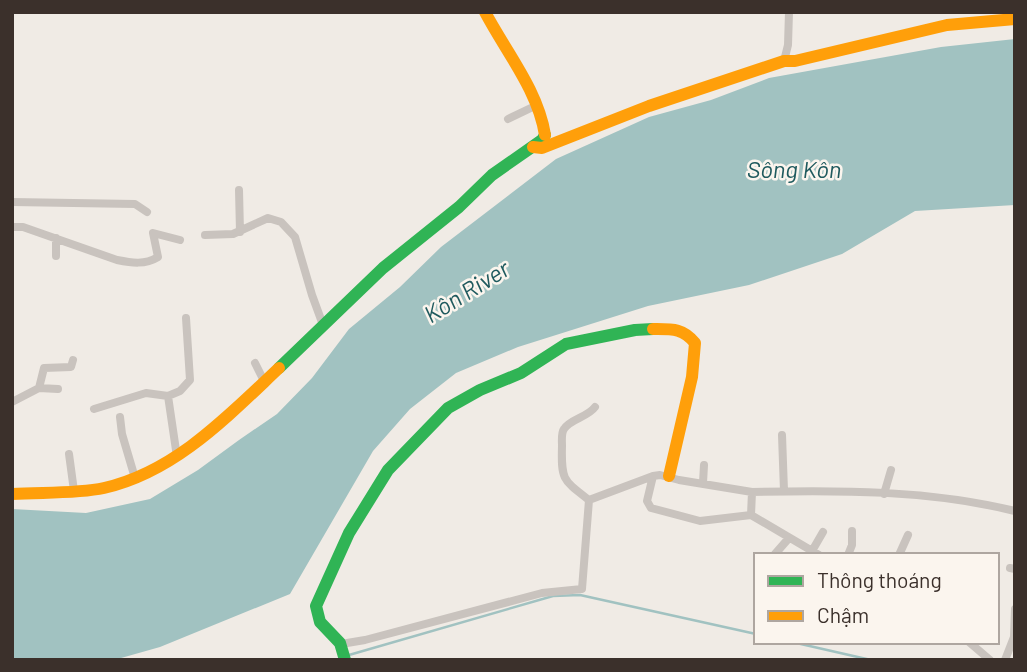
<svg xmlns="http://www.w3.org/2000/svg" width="1027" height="672" font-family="Barlow,sans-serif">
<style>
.water{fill:#a1c2c1}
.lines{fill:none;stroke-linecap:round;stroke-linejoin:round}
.stream{stroke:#a1c2c1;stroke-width:2.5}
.street{stroke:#c9c3be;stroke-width:8}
.fast{stroke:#30b455;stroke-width:12}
.slow{stroke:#ff9f0a;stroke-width:12}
.labels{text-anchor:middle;stroke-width:5;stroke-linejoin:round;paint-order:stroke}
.water-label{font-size:24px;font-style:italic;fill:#1f5a5e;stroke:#fbf5ee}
</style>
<rect width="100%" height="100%" fill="#f0ebe5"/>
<path class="water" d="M1015 39V205L915 211 842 254 749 285 648 306 518 347 456 373 410 409 373 451 290 594 160 647 114 660H12V509L86 513 150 499 198 470 239 440 277 414 312 378 349 329 400 287 441 247 556 159 649 117 711 100 769 78 941 47Z"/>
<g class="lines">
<path class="stream" d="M792 642 871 660
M349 655 553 596 580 595 756 634"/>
<path class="street" d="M784 61 788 45 789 12
M508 119 535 106
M239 190 240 232
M12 202 135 204 147 212
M12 227H23L117 260C132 263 145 265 158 257L153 233 180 240
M205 235 233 234 268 218 281 222 295 237 312 295 323 325
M56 238V256
M255 363 264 381
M39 388 58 389
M12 402 39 388 44 368 71 367 73 360
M94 409 146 393 168 396
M120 417 122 434 135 478
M782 435 784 491
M69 454 74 491
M177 457 168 396 180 391 190 380 186 318
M653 476 647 501 651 508 700 521 751 515
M703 483 704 465
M752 492C839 490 930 490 1015 511
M884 494 891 470
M589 500C563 480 561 480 562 446 562 441 561 433 564 429 570 419 588 417 595 407
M812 551 823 532
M775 554 789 538
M848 555 852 545V531
M899 555 908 535
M1010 568 1015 569
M969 642 990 660
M341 644 365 640 542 593 582 589 589 500 653 476 660 475 679 480 752 492 751 515 819 555
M1005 660 1014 637 1015 609"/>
<path class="fast" d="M279 368 383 268 459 207 492 175 542 140 545 135
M345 660 340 643 320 622 316 606 349 533 388 470 448 408 480 390 521 373 566 344 635 330 653 329"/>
<path class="slow" d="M485 12C506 52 538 90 545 135
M533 147 542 148 649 106 784 61H795L947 25 1015 19
M653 329C672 329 683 328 695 343L692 377 669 476
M12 494C41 492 76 494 104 488 175 472 228 416 279 368"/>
</g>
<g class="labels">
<g class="water-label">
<text x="794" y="178">Sông Kôn</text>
<text transform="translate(467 292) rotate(-32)" y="8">Kôn River</text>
</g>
</g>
<rect width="1027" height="672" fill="none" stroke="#3b302b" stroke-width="28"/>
<rect x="754" y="553" width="245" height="91" fill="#fbf5ee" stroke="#aea6a0" stroke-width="2"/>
<rect x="768" y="576" width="35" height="10" fill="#30b455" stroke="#aea6a0" stroke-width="2"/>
<text x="817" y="588" font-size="21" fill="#3b302b">Thông thoáng</text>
<rect x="768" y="611" width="35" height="10" fill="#ff9f0a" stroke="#aea6a0" stroke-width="2"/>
<text x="817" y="623" font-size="21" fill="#3b302b">Chậm</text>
</svg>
